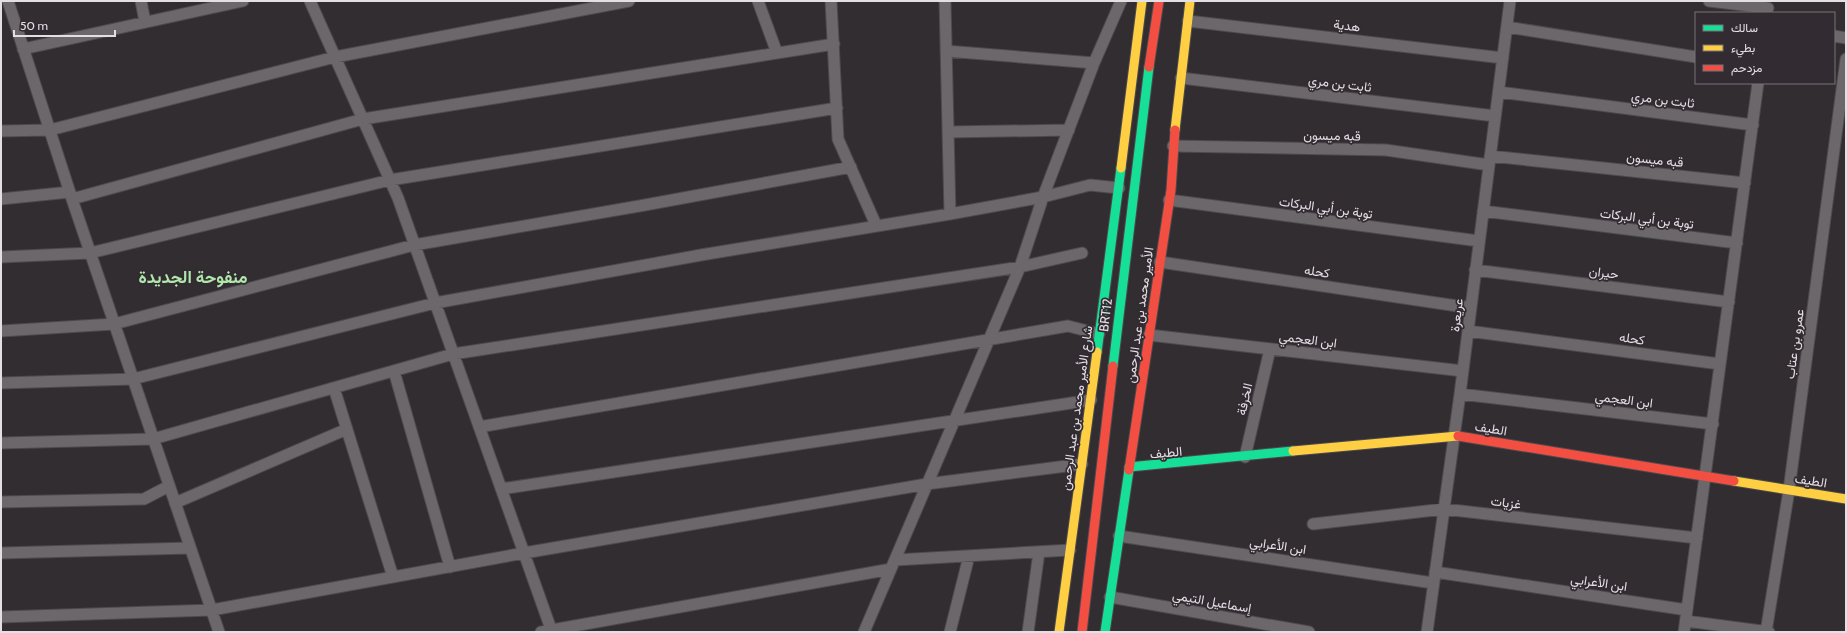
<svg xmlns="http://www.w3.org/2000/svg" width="1847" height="633" font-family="Cabin,Vazirmatn,sans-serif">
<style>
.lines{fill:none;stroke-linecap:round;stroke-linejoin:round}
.street-casing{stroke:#4d4a4d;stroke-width:13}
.fast-casing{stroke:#4d4a4d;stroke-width:11}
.slow-casing{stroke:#4d4a4d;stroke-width:11}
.jam-casing{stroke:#4d4a4d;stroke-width:11}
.street{stroke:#6b676a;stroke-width:11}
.fast{stroke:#16e098;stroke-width:9}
.slow{stroke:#ffcf43;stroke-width:9}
.jam{stroke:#f24e42;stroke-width:9}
.labels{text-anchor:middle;stroke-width:3.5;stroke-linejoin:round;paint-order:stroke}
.street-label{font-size:13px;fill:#e4dfe4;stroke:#332b32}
.district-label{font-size:17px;font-weight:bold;fill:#b0e8ab;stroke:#332b32}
</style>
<rect width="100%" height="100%" fill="#312d31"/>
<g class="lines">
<g class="street-casing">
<path id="street" d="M8 1 72 199 219 632
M141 1 145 22
M310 1 398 198 552 632
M758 1 777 53
M831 1 838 139 876 225
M945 1 950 214
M1709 1 1768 8
M1188 21 1503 58
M1507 27 1696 57
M1834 36 1846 38
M23 49 243 1
M946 51 1094 63
M1181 78 1495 116
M1499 92 1753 125
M1 131 50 130 335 57 629 1
M948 132 1069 130
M1173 146 1386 150 1489 165
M1490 156 1745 183
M1 199 70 192
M72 199 363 119 834 44
M1169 200 1479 241
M1483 211 1737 243
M1 257 90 253 390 180 837 108
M1160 262 1471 308
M1475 270 1729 302
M1 331 114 324 414 245 645 205 851 167
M1468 331 1720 364
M1149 335 1463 371
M394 371 450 567
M1 383 133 379 435 303 701 255 950 214 1043 197 1090 185 1119 188
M334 388 393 577
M1460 394 1713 424
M479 427 1068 326 1099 334
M1 443 153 439 453 354 1020 267 1082 253
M1245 457 1270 349
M501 489 1091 400
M1 502 144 499 169 486
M175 503 347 429
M1313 524 1444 509 1697 538
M1119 536 1433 583
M1 553 190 548
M895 560 1070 550
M1435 572 1687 610
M1110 597 1309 632
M1 617 212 610 524 553 927 484 1082 464
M1686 621 1769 632
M541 632 891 569
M864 632 1020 267 1043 197 1094 63 1121 1
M950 632 969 556
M1028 632 1039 552
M1427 632 1460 394 1510 1
M1684 632 1758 83
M1766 632 1789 490 1846 59"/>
</g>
<g class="fast-casing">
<path id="fast" d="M1097 352 1121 168
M1113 366 1149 67
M1129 467 1293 451
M1105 632 1129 470"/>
</g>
<g class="slow-casing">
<path id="slow" d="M1175 130 1190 1
M1121 168 1142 1
M1293 451 1458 436
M1734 481 1846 499
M1059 632 1097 352"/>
</g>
<g class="jam-casing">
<path id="jam" d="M1149 67 1159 1
M1458 436 1734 481
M1129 470 1171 190 1175 130
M1082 632 1113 366"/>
</g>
<use href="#street" class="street"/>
<use href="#fast" class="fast"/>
<use href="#slow" class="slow"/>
<use href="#jam" class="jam"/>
</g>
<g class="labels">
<g class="street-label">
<text transform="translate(1347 25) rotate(7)" y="5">هدية</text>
<text transform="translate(1340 83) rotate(7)" y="5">ثابت بن مري</text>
<text transform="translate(1663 99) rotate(7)" y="5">ثابت بن مري</text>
<text transform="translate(1332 135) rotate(1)" y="5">قبه ميسون</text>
<text transform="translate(1655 159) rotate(6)" y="5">قبه ميسون</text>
<text transform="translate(1326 207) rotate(8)" y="5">توبة بن أبي البركات</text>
<text transform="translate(1647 218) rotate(7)" y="5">توبة بن أبي البركات</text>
<text transform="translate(1317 271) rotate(8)" y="5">كحله</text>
<text transform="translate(1604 272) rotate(7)" y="5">حيران</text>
<text transform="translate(1105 315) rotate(-83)" y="5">BRT12</text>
<text transform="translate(1139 315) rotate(-82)" y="5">الأمير محمد بن عبد الرحمن</text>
<text transform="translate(1456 315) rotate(-83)" y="5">عريعرة</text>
<text transform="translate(1632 338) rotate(8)" y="5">كحله</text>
<text transform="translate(1308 339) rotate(7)" y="5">ابن العجمي</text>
<text transform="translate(1794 344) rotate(-82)" y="5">عمرو بن عتاب</text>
<text transform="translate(1244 399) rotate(-77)" y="5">الخرفة</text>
<text transform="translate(1624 399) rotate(7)" y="5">ابن العجمي</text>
<text transform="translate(1076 408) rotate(-82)" y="5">شارع الأمير محمد بن عبد الرحمن</text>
<text transform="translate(1491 428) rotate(9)" y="5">الطيف</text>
<text transform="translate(1166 452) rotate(-5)" y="5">الطيف</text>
<text transform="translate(1811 480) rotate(9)" y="5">الطيف</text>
<text transform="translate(1506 502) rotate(7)" y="5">غزيات</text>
<text transform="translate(1278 545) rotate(8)" y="5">ابن الأعرابي</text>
<text transform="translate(1599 582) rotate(8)" y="5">ابن الأعرابي</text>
<text transform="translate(1212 601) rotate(10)" y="5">إسماعيل التيمي</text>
</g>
<g class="district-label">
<text x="193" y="283">منفوحة الجديدة</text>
</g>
</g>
<rect width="1847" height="633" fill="none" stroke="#e4dfe4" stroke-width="4"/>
<rect x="1695" y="12" width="140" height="72" fill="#332b32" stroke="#7a7379"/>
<rect x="1703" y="25" width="20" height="6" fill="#16e098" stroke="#7a7379"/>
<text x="1731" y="32" font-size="12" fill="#e4dfe4">سالك</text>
<rect x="1703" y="45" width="20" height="6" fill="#ffcf43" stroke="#7a7379"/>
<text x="1731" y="52" font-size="12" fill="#e4dfe4">بطيء</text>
<rect x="1703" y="65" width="20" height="6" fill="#f24e42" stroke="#7a7379"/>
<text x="1731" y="72" font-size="12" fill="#e4dfe4">مزدحم</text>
<path d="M14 30v6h101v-6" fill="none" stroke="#e4dfe4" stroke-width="2"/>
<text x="20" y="30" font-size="12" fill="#e4dfe4" stroke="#332b32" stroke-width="3" paint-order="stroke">50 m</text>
</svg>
